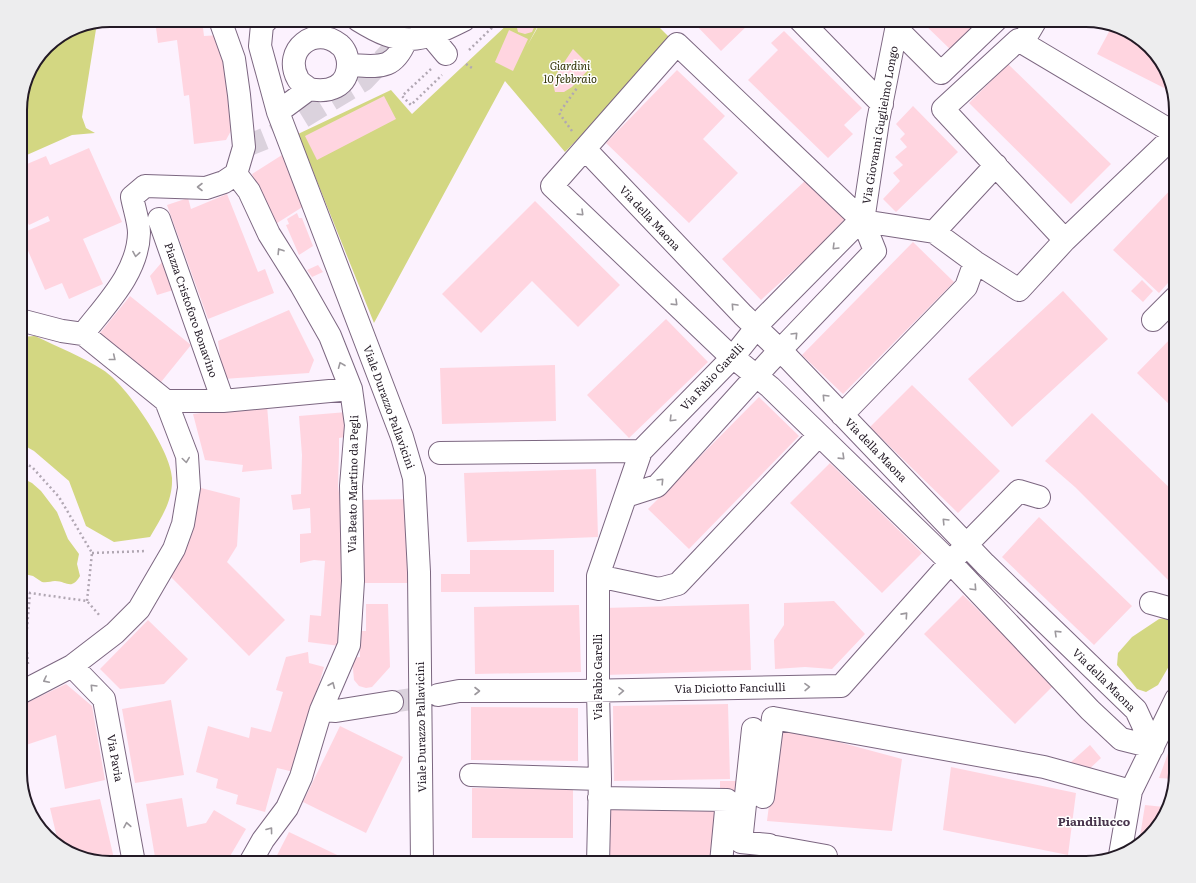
<svg xmlns="http://www.w3.org/2000/svg" width="1196" height="883" font-family="Literata,serif">
<style>
.green{fill:#d3d782}
.building{fill:#ffd5e0}
.lines{fill:none;stroke-linecap:round;stroke-linejoin:round}
.minor-tunnel{stroke:#dbd2dd;stroke-width:22;stroke-dasharray:22 11;stroke-linecap:butt}
.minor-casing{stroke:#7c6781;stroke-width:24}
.path{stroke:#b1a7b3;stroke-width:2.5;stroke-dasharray:2 3;stroke-linecap:butt}
.minor{stroke:#fff;stroke-width:22}
.oneway{stroke:#9c989d}
.labels{text-anchor:middle;stroke-width:3;stroke-linejoin:round;paint-order:stroke}
.park-label{font-size:11px;font-style:italic;fill:#303105;stroke:#fff}
.street-label{font-size:11px;fill:#231a25;stroke:#fff}
.neighbourhood-label{font-size:12px;font-weight:bold;fill:#48354d;stroke:#fff}
.rim{fill:none;stroke:#231a25;stroke-width:2}
</style>
<rect width="100%" height="100%" fill="#fcf2fe"/>
<path class="green" d="M512 20H541L527 46 542 20H652L673 41 565 152 505 81 374 323 298 134 391 90 412 114Z
M97 23 82 117 86 128 95 133 72 135 20 158V104L29 70 50 42 76 27Z
M35 336C58 347 83 357 103 370 127 385 171 451 172 478 173 501 161 518 150 537L114 542 86 526 69 481 34 451 20 443V337Z
M20 477 32 483 41 491 57 512 68 539 79 554 77 564 80 576C71 591 67 581 55 581 51 581 47 583 42 582L33 576 20 573Z
M1176 616V654L1158 685 1146 692 1137 689 1117 665 1118 653 1132 637 1159 619Z"/>
<path class="building" d="M155 20H202L204 36 220 35 233 127 226 140 194 144 189 95 184 96 177 40 158 43Z
M518 20H532L535 25 532 32 525 34 518 32 516 24Z
M691 20H749L751 22 721 51Z
M920 20H987L954 53Z
M1111 28 1141 39 1167 70 1172 92 1097 54Z
M509 30 528 39 513 71 495 62Z
M784 31 862 108 844 125 853 134 828 158 748 80 778 50 771 43Z
M573 49 591 67 572 87 564 92H555L553 84 557 73Z
M1008 64 1111 164 1071 204 969 103Z
M677 70 725 116 703 139 738 173 689 223 606 143Z
M384 96 396 119 317 160 305 136Z
M913 106 958 152 896 212 883 199 900 181 893 173 903 165 895 157 907 147 900 139 905 134 896 124Z
M89 148 122 222 83 239 103 284 69 299 62 283 45 290 26 246 20 249V234L50 221 48 216 29 225 23 213 20 214V167L46 156 50 165Z
M282 155 304 206 274 225 252 174Z
M807 179 845 219 806 259 761 300 722 259Z
M1176 184V274L1159 293 1113 250Z
M227 194 258 272 265 269 274 293 208 319 167 205 188 198 191 209Z
M535 201 620 285 578 327 532 281 481 333 442 294Z
M297 213 299 218H302L313 246 299 255 286 225 289 224 287 219Z
M913 242 954 282 843 394 802 355Z
M168 255 180 288 157 295 150 276Z
M318 265 323 272 312 277 307 270Z
M1142 280 1153 291 1143 302 1131 291Z
M1063 291 1108 339 1012 427 968 379Z
M130 296 191 345 157 387 96 338Z
M289 310 314 360 309 373 223 379 218 341Z
M666 319 708 362 629 438 587 395Z
M1176 333V411L1137 373Z
M555 365 556 421 442 424 440 368Z
M912 385 1000 471 958 513 870 427Z
M759 397 799 436 689 549 648 509Z
M267 405 272 469 242 472 243 465 205 460 193 414Z
M347 412 345 437 339 438V453L338 486 343 521 345 564 340 646 308 642 310 615 321 616 325 561 314 560 300 563V534L311 533 310 508 293 510 291 495 301 494 302 455 299 416Z
M1092 413 1176 494V576L1170 582 1075 487 1045 461Z
M830 463 922 553 882 593 790 503Z
M596 469 598 537 467 542 464 473Z
M201 488 240 498 237 546 227 562 285 620 249 656 169 575 190 533Z
M410 499 411 583H360L359 500Z
M1039 517 1132 606 1094 645 1002 557Z
M470 550H554V592H441V574H470Z
M963 595 1054 685 1015 724 924 634Z
M834 601 865 634 832 669 805 667 775 669 774 640 784 625V603Z
M366 604H388L390 667 372 687 366 688 359 686 354 680 352 658 360 657 359 631H366Z
M749 604 751 670 606 675 604 608Z
M579 605 581 672 475 674 474 607Z
M148 620 188 659 164 684 120 689 100 669Z
M308 652 309 663 324 667 294 772 277 768 265 812 236 804 238 795 216 788 218 779 196 772 208 726 249 738 251 727 271 732 283 692 276 690 286 657Z
M66 684 92 706 105 780 65 789 56 735 20 747V706Z
M171 700 184 775 135 783 122 709Z
M728 704 730 779 614 781 613 706Z
M471 707 578 708V761L471 760Z
M340 726 403 757 366 833 303 802Z
M779 726 902 759 892 831 767 821Z
M1174 737H1176V773L1174 779 1159 778Z
M1090 745 1101 758 1083 775 1071 762Z
M951 767 1076 793 1068 855 943 830Z
M720 781H746L745 798 720 796Z
M472 788 573 789V838H472Z
M182 798 187 827 206 823 214 810 246 829 226 863H156L146 804Z
M100 799 109 837 115 863H110L59 846 50 808Z
M1145 805 1164 807 1157 828 1139 843Z
M607 810 715 811 714 863H606Z
M289 832 354 863H273Z"/>
<g class="lines">
<path class="minor-tunnel" d="M244 147 274 135 364 80 408 33 415 20
M392 702 438 695"/>
<g class="minor-casing">
<path id="minor" d="M220 20 234 59 239 95 244 147 236 174
M267 20 262 25 260 46 278 112 402 437 414 478 419 572 422 863
M358 20C403 48 418 43 464 20
M800 20 882 104
M897 29 941 73 996 20
M431 36 446 54
M1023 42 1036 20
M348 65C378 66 393 72 406 40
M278 112 309 89C329 93 348 87 348 64 348 57 345 49 340 45 315 24 282 50 298 79 300 83 306 86 309 89
M585 149 743 315 789 359 985 564 1136 710 1153 747
M996 165 934 232 863 221 677 44 552 186 724 350 770 387 951 563 1090 710 1121 739 1153 747
M236 174 249 191 269 234 301 285 330 336 351 389 356 425 351 486 353 581 349 645 321 710 301 777 287 808 263 840 250 863
M159 219 223 401
M934 232 975 262 1019 290 1065 240 1176 134 1018 40 943 109 1065 240
M1153 320 1176 297
M83 334C106 304 138 273 139 233 139 222 134 208 132 197L145 186 206 188 224 182 236 174
M166 401H223L351 389
M842 415 966 287 975 262
M440 453 641 451
M626 496 657 486 768 363 875 251 863 221 878 121 898 20
M598 576 659 589 678 584 819 435
M1151 603 1176 610
M72 666 104 699 134 863
M20 693 72 666 115 633 139 609 174 549 183 524 189 488 187 456 166 401 83 334 62 331 20 320
M438 695 459 691H579L841 686 967 544 1019 491 1039 497
M321 710 336 711 392 702
M753 729 741 842 769 845
M471 775 600 779
M763 797 773 718 1044 767 1131 791
M599 798 727 800 721 863
M776 847 826 856
M1120 855 1131 791 1176 699
M598 863 600 779 598 691V576L641 451 733 357 764 318 852 229 863 221"/>
</g>
<path class="path" d="M469 50 500 20
M466 64 472 68
M431 69 402 96 411 105 442 75
M572 131 559 113 577 88
M20 461 32 467 59 497 92 553 87 601
M92 553 146 551
M20 588 30 593 87 601 100 616
M28 664 26 640 30 593"/>
<use href="#minor" class="minor"/>
</g>
<defs><path id="oneway-chevron" d="M-2-3.5L2.5 0L-2 3.5" fill="none" stroke-width="1.6" stroke-linecap="round" stroke-linejoin="round"/></defs>
<g class="oneway">
<use href="#oneway-chevron" transform="translate(200 187) rotate(180)"/>
<use href="#oneway-chevron" transform="translate(581 213) rotate(44)"/>
<use href="#oneway-chevron" transform="translate(835 247) rotate(135)"/>
<use href="#oneway-chevron" transform="translate(280 251) rotate(-122)"/>
<use href="#oneway-chevron" transform="translate(136 254) rotate(99)"/>
<use href="#oneway-chevron" transform="translate(675 303) rotate(44)"/>
<use href="#oneway-chevron" transform="translate(734 306) rotate(-133)"/>
<use href="#oneway-chevron" transform="translate(795 335) rotate(-46)"/>
<use href="#oneway-chevron" transform="translate(113 358) rotate(39)"/>
<use href="#oneway-chevron" transform="translate(341 365) rotate(-112)"/>
<use href="#oneway-chevron" transform="translate(825 397) rotate(-134)"/>
<use href="#oneway-chevron" transform="translate(672 419) rotate(135)"/>
<use href="#oneway-chevron" transform="translate(842 457) rotate(44)"/>
<use href="#oneway-chevron" transform="translate(186 460) rotate(82)"/>
<use href="#oneway-chevron" transform="translate(661 481) rotate(-46)"/>
<use href="#oneway-chevron" transform="translate(945 521) rotate(-134)"/>
<use href="#oneway-chevron" transform="translate(974 588) rotate(47)"/>
<use href="#oneway-chevron" transform="translate(905 615) rotate(-48)"/>
<use href="#oneway-chevron" transform="translate(1057 633) rotate(-136)"/>
<use href="#oneway-chevron" transform="translate(46 680) rotate(153)"/>
<use href="#oneway-chevron" transform="translate(332 685) rotate(-67)"/>
<use href="#oneway-chevron" transform="translate(93 687) rotate(-134)"/>
<use href="#oneway-chevron" transform="translate(807 687) rotate(-1)"/>
<use href="#oneway-chevron" transform="translate(477 691)"/>
<use href="#oneway-chevron" transform="translate(621 691) rotate(-1)"/>
<use href="#oneway-chevron" transform="translate(127 825) rotate(-100)"/>
<use href="#oneway-chevron" transform="translate(270 830) rotate(-53)"/>
</g>
<g class="labels">
<g class="park-label">
<text x="570" y="70">Giardini<tspan x="570" dy="13">10 febbraio</tspan></text>
</g>
<g class="street-label">
<text transform="translate(880 125) rotate(-80)" y="4">Via Giovanni Guglielmo Longo</text>
<text transform="translate(650 218) rotate(47)" y="4">Via della Maona</text>
<text transform="translate(191 310) rotate(71)" y="4">Piazza Cristoforo Bonavino</text>
<text transform="translate(712 377) rotate(-47)" y="4">Via Fabio Garelli</text>
<text transform="translate(389 407) rotate(70)" y="4">Viale Durazzo Pallavicini</text>
<text transform="translate(876 450) rotate(46)" y="4">Via della Maona</text>
<text transform="translate(353 484) rotate(-89)" y="4">Via Beato Martino da Pegli</text>
<text transform="translate(598 677) rotate(-90)" y="4">Via Fabio Garelli</text>
<text transform="translate(1104 680) rotate(45)" y="4">Via della Maona</text>
<text transform="translate(730 688) rotate(-1)" y="4">Via Diciotto Fanciulli</text>
<text transform="translate(421 727) rotate(-91)" y="4">Viale Durazzo Pallavicini</text>
<text transform="translate(115 758) rotate(80)" y="4">Via Pavia</text>
</g>
<g class="neighbourhood-label">
<text x="1094" y="826">Piandilucco</text>
</g>
</g>
<path d="M0 0H1196V883H0ZM110 27H1086A83 83 0 0 1 1169 110V773A83 83 0 0 1 1086 856H110A83 83 0 0 1 27 773V110A83 83 0 0 1 110 27Z" fill="#ededee" fill-rule="evenodd"/>
<path class="rim" d="M110 27H1086A83 83 0 0 1 1169 110V773A83 83 0 0 1 1086 856H110A83 83 0 0 1 27 773V110A83 83 0 0 1 110 27Z"/>
</svg>
